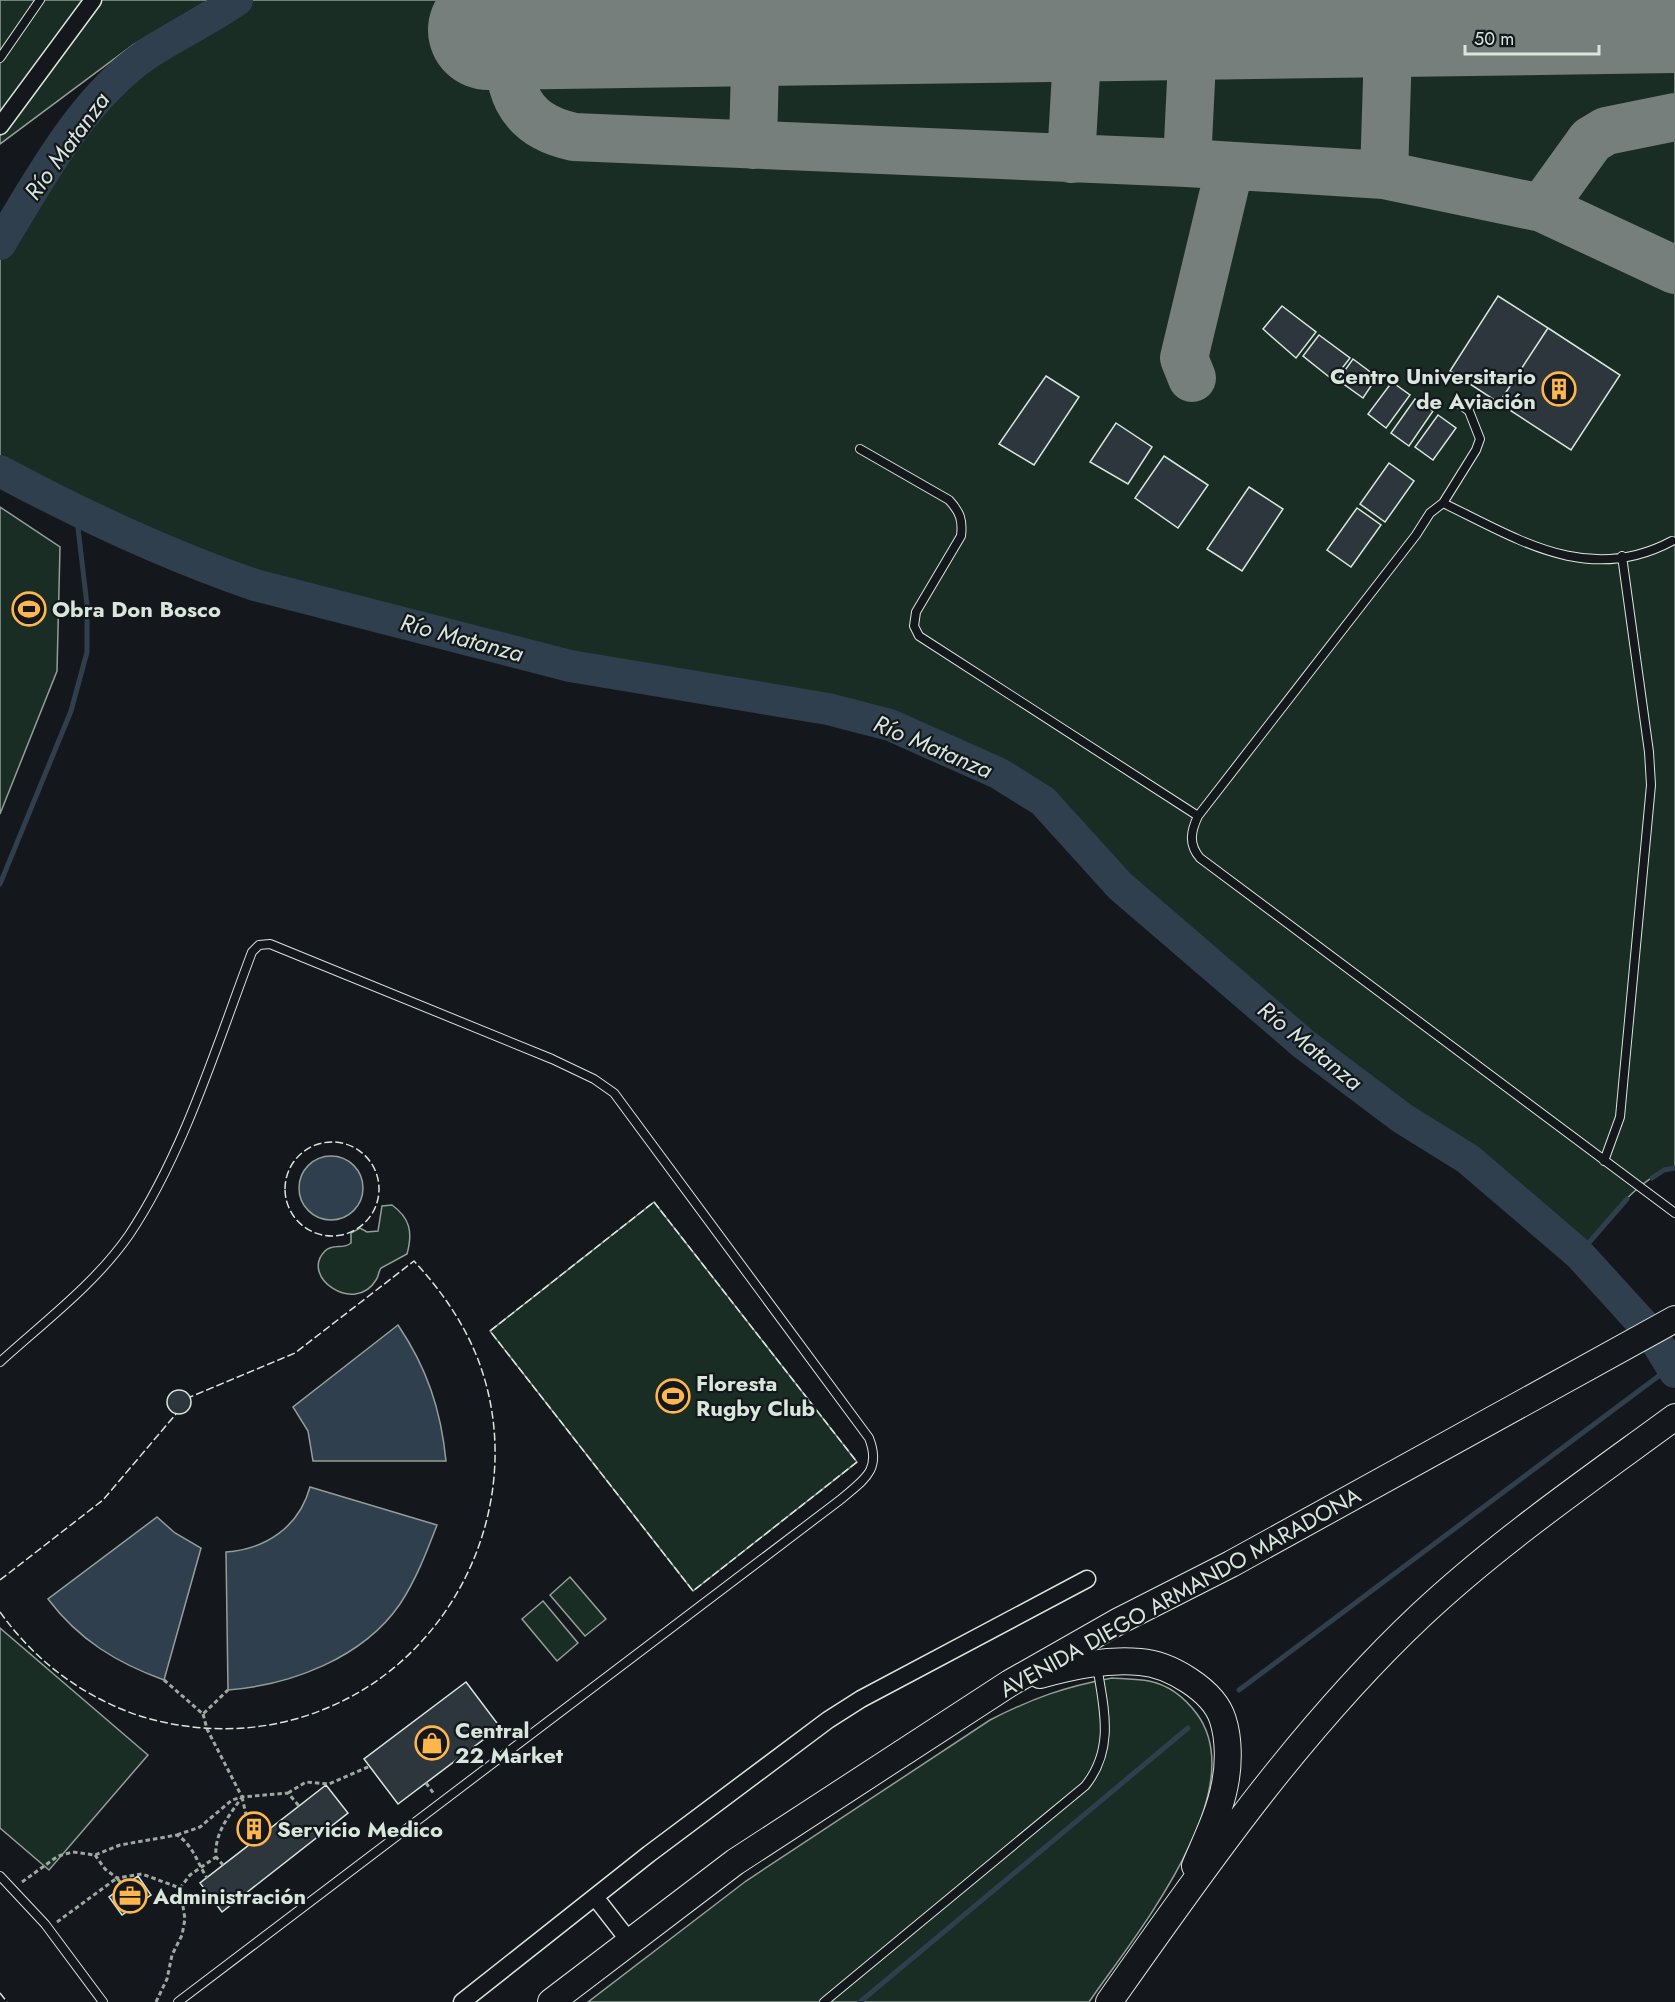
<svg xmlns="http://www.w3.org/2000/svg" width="1675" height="2002" font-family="Jost,sans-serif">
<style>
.green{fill:#1a2d24;stroke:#939e99;stroke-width:1.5}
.water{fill:#2f3f4d;stroke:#939e99;stroke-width:1.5}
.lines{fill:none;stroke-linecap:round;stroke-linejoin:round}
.stream{stroke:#2f3f4d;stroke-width:5}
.river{stroke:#2f3f4d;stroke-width:32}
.taxiway{stroke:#767f7c;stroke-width:48}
.runway{stroke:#767f7c;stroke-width:120}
.building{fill:#2c363c;stroke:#d8e6dc;stroke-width:1.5}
.lane-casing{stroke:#d8e6dc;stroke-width:10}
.street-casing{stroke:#d8e6dc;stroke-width:19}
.primary-casing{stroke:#d8e6dc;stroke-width:28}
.path{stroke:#9da8a2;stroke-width:3;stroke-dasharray:4.5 3;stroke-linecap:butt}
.lane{stroke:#14181c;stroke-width:8}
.street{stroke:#14181c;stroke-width:16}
.primary{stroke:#14181c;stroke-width:26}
.fence{stroke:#d8e6dc;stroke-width:1.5;stroke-dasharray:8 3;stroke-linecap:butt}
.labels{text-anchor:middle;stroke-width:4.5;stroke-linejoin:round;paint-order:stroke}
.poi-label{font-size:22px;font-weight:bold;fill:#d8e6dc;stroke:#14181c;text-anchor:start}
.street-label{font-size:22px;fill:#d8e6dc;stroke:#14181c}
.water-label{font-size:24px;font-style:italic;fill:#d8e6dc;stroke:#14181c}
</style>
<rect width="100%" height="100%" fill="#14181c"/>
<path class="green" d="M0 0H209L133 45 0 144Z
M237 0H1675V1168C1639 1174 1603 1227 1579 1254L1468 1159 1402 1118 1305 1045 1120 886 1043 801 998 773 890 725 828 709 570 666 255 585C167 555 82 515 0 471V244L71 133 108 88 146 55Z
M0 507 60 547 57 671 0 814Z
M654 1202 857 1462 693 1591 490 1331Z
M392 1205C410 1218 413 1232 407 1254L381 1268C378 1272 379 1276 376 1280 355 1315 299 1277 325 1251 333 1243 343 1250 351 1243V1233L360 1228 367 1232 378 1231 382 1206Z
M570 1577 606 1619 585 1636 550 1595Z
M543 1601 578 1643 557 1661 522 1619Z
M0 1628 148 1755 49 1870 0 1828Z
M1112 1678C1124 1679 1137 1679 1149 1681 1169 1685 1185 1698 1197 1714 1254 1792 1133 1938 1089 2002H588L746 1881 990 1720C1033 1698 1064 1687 1112 1678Z"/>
<path class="water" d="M299 1188a32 32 0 1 1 64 0a32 32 0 1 1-64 0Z
M398 1325C427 1368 441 1410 446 1461H313L308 1431 293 1407Z
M310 1487 437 1525C427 1551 416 1580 400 1604 363 1658 291 1685 228 1690L226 1552C266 1549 299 1527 310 1487Z
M157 1517 175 1533 201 1548 164 1680C117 1663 79 1640 48 1599Z"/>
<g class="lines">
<path class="stream" d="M0 884 71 711 87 652V605L76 511
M1652 1178 1664 1170 1675 1168
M1579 1254 1627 1199
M1239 1690 1672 1366
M860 2002 1188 1728"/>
<path class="river" d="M0 244C40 178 82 99 147 54 176 35 208 20 237 0
M0 471C82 515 167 555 255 585L570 666 828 709 890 725 998 773 1043 801 1120 886 1305 1045 1402 1118 1468 1159 1579 1254 1651 1333 1675 1372"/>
<path class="taxiway" d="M506 30C508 85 513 124 574 137L1187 163 1194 20
M753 145 756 26
M1071 159 1079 22
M1187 163 1384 175 1542 208 1675 270
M1384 175 1389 17
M1542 208 1591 140 1606 131 1675 117
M1192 378 1184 358 1230 166"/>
<path class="runway" d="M488 30 1675 13"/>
</g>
<path class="building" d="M1498 296 1548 328 1499 403 1450 371Z
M1282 306 1316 332 1296 358 1263 329Z
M1548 328 1620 375 1571 450 1499 403Z
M1319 335 1350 358 1333 380 1303 356Z
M1353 359 1377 377 1363 398 1338 380Z
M1046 376 1079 397 1034 465 999 444Z
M1392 382 1410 395 1386 428 1368 414Z
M1415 399 1433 411 1409 446 1391 433Z
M1438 415 1456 428 1433 460 1415 447Z
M1116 423 1152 447 1128 484 1090 462Z
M1164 456 1208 485 1178 528 1135 498Z
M1389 463 1414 481 1385 522 1360 504Z
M1249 487 1283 509 1242 571 1207 549Z
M1357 508 1381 525 1351 567 1327 550Z
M167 1402a12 12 0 1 1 24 0a12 12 0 1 1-24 0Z
M466 1682 500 1727 398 1804 364 1759Z
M326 1785 348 1813 222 1912 200 1883Z
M255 1817 268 1830 253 1842 241 1828Z
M138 1876 151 1895 122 1915 109 1897Z"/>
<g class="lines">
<g class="lane-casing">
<path id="lane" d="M0 58 40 0
M860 449 949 500C960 512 963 520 961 536L916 612 914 626 919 636 1198 816
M1443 503 1476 450 1480 439 1469 411 1456 401
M1672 541C1588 586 1518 539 1443 503L1430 513 1416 535 1198 816C1191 831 1188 844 1200 858L1675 1213
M1604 1161 1620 1117 1651 785 1649 752 1622 556
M0 1362C44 1322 95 1284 129 1235 184 1153 217 1044 252 952L259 945 270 944 552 1059 594 1079 614 1093 869 1438C882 1471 863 1480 840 1500L178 2002
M0 1876 45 1924 103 2002
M824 2002 1085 1786C1115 1749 1104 1709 1097 1666"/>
</g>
<g class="street-casing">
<path id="street" d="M0 126 93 0
M595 1897 630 1942
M462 2002 649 1854 828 1720 861 1699 1087 1579"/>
</g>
<g class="primary-casing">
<path id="primary" d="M1040 1675C1073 1666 1106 1659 1140 1662 1169 1664 1214 1690 1223 1720 1229 1739 1229 1764 1225 1784 1220 1812 1206 1840 1195 1866
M551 2002 735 1862 1010 1683 1119 1621 1231 1564 1675 1319
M1109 2002C1204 1867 1300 1729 1421 1615 1499 1542 1589 1480 1675 1417"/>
</g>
<path class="path" d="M164 1680 203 1714 228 1690
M203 1714 207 1729 242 1797 288 1793 299 1806
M426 1783 434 1794
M288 1793 306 1782 329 1784 370 1766
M242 1797 248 1823
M177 1835 200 1827 232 1800 242 1797C229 1816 214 1833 216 1857L223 1865
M95 1855 105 1869 117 1878 142 1874 180 1888 190 1875 216 1857
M22 1882 58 1856 73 1852 95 1855 120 1845 177 1835C193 1845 197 1862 207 1878
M57 1922 117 1878 124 1887
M156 2002 167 1979 172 1955 182 1935 185 1919 180 1888"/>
<use href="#lane" class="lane"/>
<use href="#street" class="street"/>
<use href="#primary" class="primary"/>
<path class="fence" d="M285 1189a47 47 0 1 1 94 0a47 47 0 1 1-94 0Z
M654 1202 857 1462 693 1591 490 1331Z
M0 1580 103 1500 176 1414
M0 1612C35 1661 83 1697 140 1716 202 1735 268 1733 327 1708 463 1652 532 1488 475 1352 460 1317 439 1288 414 1261L295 1353 190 1397
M0 1993 7 2002"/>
</g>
<defs>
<g id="building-ring" transform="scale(1.725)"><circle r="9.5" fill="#14181c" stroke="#ffb74d" stroke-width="1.5"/><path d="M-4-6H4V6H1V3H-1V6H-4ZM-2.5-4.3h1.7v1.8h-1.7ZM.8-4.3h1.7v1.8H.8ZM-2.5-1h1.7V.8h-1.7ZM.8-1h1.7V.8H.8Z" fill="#ffb74d"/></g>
<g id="stadium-ring" transform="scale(1.725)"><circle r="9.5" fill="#14181c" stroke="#ffb74d" stroke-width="1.5"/><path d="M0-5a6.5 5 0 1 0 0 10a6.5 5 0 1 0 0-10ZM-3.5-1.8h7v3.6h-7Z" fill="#ffb74d"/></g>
<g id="shop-ring" transform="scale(1.725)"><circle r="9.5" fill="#14181c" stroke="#ffb74d" stroke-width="1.5"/><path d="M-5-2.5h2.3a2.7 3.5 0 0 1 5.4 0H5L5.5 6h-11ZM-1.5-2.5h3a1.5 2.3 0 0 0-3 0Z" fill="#ffb74d"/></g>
<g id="office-ring" transform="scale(1.725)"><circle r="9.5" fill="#14181c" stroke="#ffb74d" stroke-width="1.5"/><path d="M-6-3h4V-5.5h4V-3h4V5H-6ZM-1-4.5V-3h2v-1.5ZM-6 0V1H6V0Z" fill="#ffb74d"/></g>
</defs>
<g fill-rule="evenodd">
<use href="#building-ring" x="1559" y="389"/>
<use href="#stadium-ring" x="29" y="609"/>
<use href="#stadium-ring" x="673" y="1396"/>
<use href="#shop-ring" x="432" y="1743"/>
<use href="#building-ring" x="254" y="1829"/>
<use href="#office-ring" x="130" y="1896"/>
</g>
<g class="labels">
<g class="poi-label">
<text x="1536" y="384" text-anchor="end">Centro Universitario<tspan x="1536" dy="25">de Aviación</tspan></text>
<text x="52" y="617">Obra Don Bosco</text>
<text x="696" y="1391">Floresta<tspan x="696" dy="25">Rugby Club</tspan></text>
<text x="455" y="1738">Central<tspan x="455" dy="25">22 Market</tspan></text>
<text x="277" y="1837">Servicio Medico</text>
<text x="153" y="1904">Administración</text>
</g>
<g class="street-label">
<text transform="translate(1180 1592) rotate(-29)" y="8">AVENIDA DIEGO ARMANDO MARADONA</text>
</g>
<g class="water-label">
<text transform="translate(67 146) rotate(-54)" y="8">Río Matanza</text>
<text transform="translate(462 638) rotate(15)" y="8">Río Matanza</text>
<text transform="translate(933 747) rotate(23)" y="8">Río Matanza</text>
<text transform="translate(1310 1046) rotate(39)" y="8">Río Matanza</text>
</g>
</g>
<path d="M1465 45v9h134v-9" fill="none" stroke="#d8e6dc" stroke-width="3"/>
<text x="1474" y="45" font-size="18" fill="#d8e6dc" stroke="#14181c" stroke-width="4.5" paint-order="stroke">50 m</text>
</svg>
